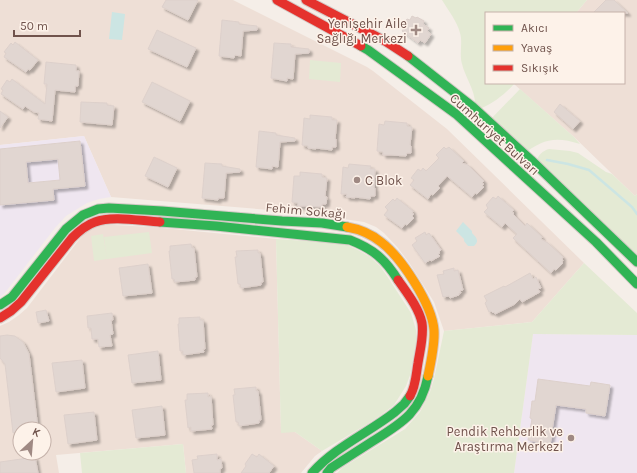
<svg xmlns="http://www.w3.org/2000/svg" width="637" height="473" font-family="Karla,sans-serif">
<style>
.residential{fill:#eedfd6;fill-rule:evenodd}
.education{fill:#efe6f0}
.green{fill:#e4ead4}
.water{fill:#cce5e3}
.lines{fill:none;stroke-linecap:round;stroke-linejoin:round}
.stream{stroke:#cce5e3;stroke-width:2.5}
.building{fill:#e1d6d1;stroke:#ddd0cb;fill-rule:evenodd;filter:url(#shadow)}
.fast-casing{stroke:#d4c9c5;stroke-width:11}
.slow-casing{stroke:#d4c9c5;stroke-width:11}
.jam-casing{stroke:#d4c9c5;stroke-width:11}
.fast{stroke:#30b455;stroke-width:9}
.slow{stroke:#ff9f0a;stroke-width:9}
.jam{stroke:#e5322d;stroke-width:9}
.poi-dot{fill:#9f8983;stroke:#fdf2e9;stroke-width:1.5}
.labels{text-anchor:middle;stroke-width:3;stroke-linejoin:round;paint-order:stroke}
.poi-label{font-size:13px;fill:#70534c;stroke:#fdf2e9;text-anchor:end}
.street-label{font-size:13px;fill:#70534c;stroke:#fdf2e9}
</style>
<defs>
<filter id="shadow"><feDropShadow dx="3" dy="3" stdDeviation="1" flood-color="#0004"/></filter>
</defs>
<rect width="100%" height="100%" fill="#f5eee8"/>
<path class="residential" d="M0 0H233L367 67 373 71 447 129 584 263 532 322 444 331 434 302 410 264 398 248 384 233 376 227 364 222 330 217 282 211 111 197 84 136 0 145Z
M587 0H637V194L635 196 574 137 514 84 515 83H624V13H576Z
M104 225H114L152 227 276 239 281 432H295L322 451 315 456 301 473H186L183 444 56 455 59 473H0V326L9 322 19 315 27 308 78 241 85 233 93 227ZM20 429H44V453H20Z"/>
<path class="education" d="M84 136 111 197 99 199 87 203 66 216 55 228 4 294 0 297V145Z
M533 334 637 335V473H514Z"/>
<path class="green" d="M442 0H587L576 13H486V83H515C505 94 495 102 482 108L475 105C476 92 465 77 462 64 459 54 463 42 460 33 457 21 448 10 442 0Z
M310 60 341 63 340 82 309 79Z
M520 89 574 137 580 144C555 136 543 139 522 155L488 122Z
M549 149 570 151 578 153 606 172 612 174 635 196 637 194V258L536 161C539 155 542 151 549 149Z
M149 232 152 253 107 259 104 237Z
M103 234 107 259 94 261 91 236Z
M276 239 336 243 347 245 358 250 370 257 380 266 387 276 411 313 416 330V342L410 375 406 386 394 405 381 415 369 423 322 451 295 432 281 433Z
M584 263 637 313V335L533 334 514 473H337L342 468 405 429 420 412 430 392 434 379 444 331 532 322Z
M183 444 186 473H82L80 453Z"/>
<path class="water" d="M112 12 125 14 122 40 109 39Z
M463 222 472 231V233C476 237 480 241 474 246H468L464 241V239L456 231Z"/>
<g class="lines">
<path class="stream" d="M547 160 568 164 589 170 603 182 632 207 637 214"/>
</g>
<path class="building" d="M166 0H198L188 20 162 7Z
M606 0H614L628 13H593Z
M412 16 416 18 417 17 424 21 423 24 429 28 427 31 431 34 425 43 420 40 418 43 402 31 404 28 402 26 407 19 410 20Z
M222 20 239 22V24L257 26V30L243 31 241 56 235 55 234 58 219 56Z
M157 30 196 48 187 67 148 49Z
M15 42 38 60 30 70 28 69 26 72 4 57 6 53 4 52 11 43 13 45Z
M274 43 291 44V47L309 49V53L295 54 293 79 287 78V81L271 78Z
M46 62 76 65V71H79L78 86H75V92L55 90 52 121 38 119 39 113 34 112 25 106 23 109 1 94 3 90 1 89 7 80 10 82 12 79 45 104 47 84H44Z
M152 82 190 101 180 121 142 102Z
M81 102 107 103V105L114 106 112 125 80 122Z
M560 104 580 121 573 129 554 112Z
M0 111 8 117 0 128Z
M310 115 332 117V120H337L335 139H336V147H332V150L316 148V149L308 148V146L302 145 304 118 310 119Z
M385 121 407 123V126L412 127 410 145 411 146V153H407L406 156 391 155H383V152L377 151 379 124 384 125Z
M259 131 276 133V135L295 138V141L280 142 278 167 272 166V169L256 167Z
M80 141 85 186 53 189 54 200 0 205V149ZM58 159 60 180 28 183 26 162Z
M444 147 446 149 449 147 464 161 462 163 468 165 484 181 482 183 484 184 482 186 484 187 477 194 475 193 472 197 447 176 438 186 440 188 433 195 431 194 428 199 410 185 414 180 411 178 418 169 421 171 423 168 426 171 439 158 436 155Z
M154 157 177 168 168 187 145 176Z
M205 163 222 164V166L240 169V172L226 173 224 198H218V200L202 198Z
M349 164 371 166 370 169H375L374 188H375V196H371L370 199 355 197V198L346 197 347 194H341L343 167 348 168Z
M300 172 322 174V177L327 178 325 196 327 197 326 204H322V207L306 206H298V203L292 202 294 176H300Z
M498 196 514 210 512 212 514 213 513 214 525 226 527 223 542 237 541 239 548 243 563 257 562 259 563 260 562 262 563 263 556 270 554 269 551 273 513 238 517 234 505 223 502 227 484 212 488 208 486 205 493 197 496 199Z
M397 198 413 211 412 213 414 214 412 216 414 218 407 225 405 224 402 228 384 215 388 210 385 207 393 199 395 201Z
M425 232 426 235 429 233 441 250 439 252 440 253 438 254 440 256 431 261 430 260 425 263 412 245 417 241 415 238Z
M191 244 192 248H194L197 277H195V280L175 282 174 279H172L169 251H170V246Z
M258 250V253H260L263 282H261V285L241 288 240 284H238L235 257H237L236 251Z
M148 264 152 293 123 296 119 268Z
M454 268V271L458 270 463 290 460 291 461 293H459V295L450 298 449 296 443 297 437 275 444 274 443 271Z
M530 273 533 279 536 277 541 288 538 289 540 292 522 302 520 299 515 304 495 314 494 312 493 313 491 311 489 312 485 303 487 301 484 296 504 286 505 287Z
M46 310 49 321 38 323 36 312Z
M112 313 113 320H111L113 334 110 335 112 346 99 347 98 339H92L91 328H88L87 316Z
M200 317V320H203L205 349H203L204 352 183 355V351H180L178 324H179V318Z
M7 335 15 336 23 342 29 354 38 429H20V432L13 433 5 364 0 358V336Z
M158 351 161 380 132 383 128 355Z
M82 360 85 388 56 392 52 363Z
M538 379 590 386 591 382 610 385 605 416 586 413V409L556 405 552 430H553L550 444 528 440 532 419 530 418 532 401H535Z
M256 387V391H258L261 420H259V423L239 426 238 422H236L233 395H235L234 389Z
M208 393V397L211 396 213 425H211L212 429 191 431V427L188 428 185 400H187V394Z
M162 406 165 435 136 438 132 410Z
M94 412 97 440 68 444 64 415Z
M217 454V460L221 459 222 468 220 469V473H194L192 460 198 459 197 456Z
M252 454 257 457 259 454 274 466 269 473H241L246 466 245 464Z
M35 457 38 473H0V462Z"/>
<g class="lines">
<g class="fast-casing">
<path id="fast" d="M361 46 368 50 456 114 596 242 637 284
M408 56 473 107 531 160 637 262
M160 222 216 226 350 240C373 249 385 259 398 280
M0 305 12 297 66 229 83 215 98 209 109 208 162 211 282 221 322 223 347 227
M312 473C335 447 368 433 395 412L404 404 410 396
M327 473 331 468C345 459 359 450 373 441 402 423 421 412 428 376"/>
</g>
<g class="slow-casing">
<path id="slow" d="M347 227C359 229 371 234 381 242 401 257 432 304 434 330 435 344 431 362 428 376"/>
</g>
<g class="jam-casing">
<path id="jam" d="M277 0 361 46
M306 0 385 41 408 56
M398 280C407 293 419 308 422 323 424 336 420 350 418 363 416 374 416 386 410 396
M0 318 11 311 21 302 72 238C79 231 86 225 95 222 112 215 141 221 160 222"/>
</g>
<use href="#fast" class="fast"/>
<use href="#slow" class="slow"/>
<use href="#jam" class="jam"/>
</g>
<g class="poi-dot">
<path d="M414 24h4v4h4v4h-4v4h-4v-4h-4v-4h4z"/>
<circle cx="357" cy="180" r="4"/>
<circle cx="571" cy="438" r="4"/>
</g>
<g class="labels">
<g class="poi-label">
<text x="407" y="28">Yenişehir Aile<tspan x="407" dy="15">Sağlığı Merkezi</tspan></text>
<text x="365" y="185" text-anchor="start">C Blok</text>
<text x="563" y="436">Pendik Rehberlik ve<tspan x="563" dy="15">Araştırma Merkezi</tspan></text>
</g>
<g class="street-label">
<text transform="translate(495 134) rotate(42)" y="5">Cumhuriyet Bulvarı</text>
<text transform="translate(306 210) rotate(5)" y="5">Fehim Sokağı</text>
</g>
</g>
<rect x="485" y="12" width="140" height="72" fill="#fdf2e9" stroke="#c5b2aa"/>
<rect x="493" y="25" width="20" height="6" fill="#30b455" stroke="#c5b2aa"/>
<text x="521" y="32" font-size="12" fill="#70534c">Akıcı</text>
<rect x="493" y="45" width="20" height="6" fill="#ff9f0a" stroke="#c5b2aa"/>
<text x="521" y="52" font-size="12" fill="#70534c">Yavaş</text>
<rect x="493" y="65" width="20" height="6" fill="#e5322d" stroke="#c5b2aa"/>
<text x="521" y="72" font-size="12" fill="#70534c">Sıkışık</text>
<g transform="translate(32 441) rotate(26)"><circle r="19" fill="#fdf2e9" stroke="#c5b2aa"/>
<path d="M0-3L7 15L0 10L-7 15Z" fill="#9f8983"/>
<text y="-6" font-size="11" font-weight="bold" text-anchor="middle" fill="#70534c">K</text>
</g>
<path d="M14 30v6h66v-6" fill="none" stroke="#70534c" stroke-width="2"/>
<text x="20" y="30" font-size="12" fill="#70534c" stroke="#fdf2e9" stroke-width="3" paint-order="stroke">50 m</text>
</svg>
